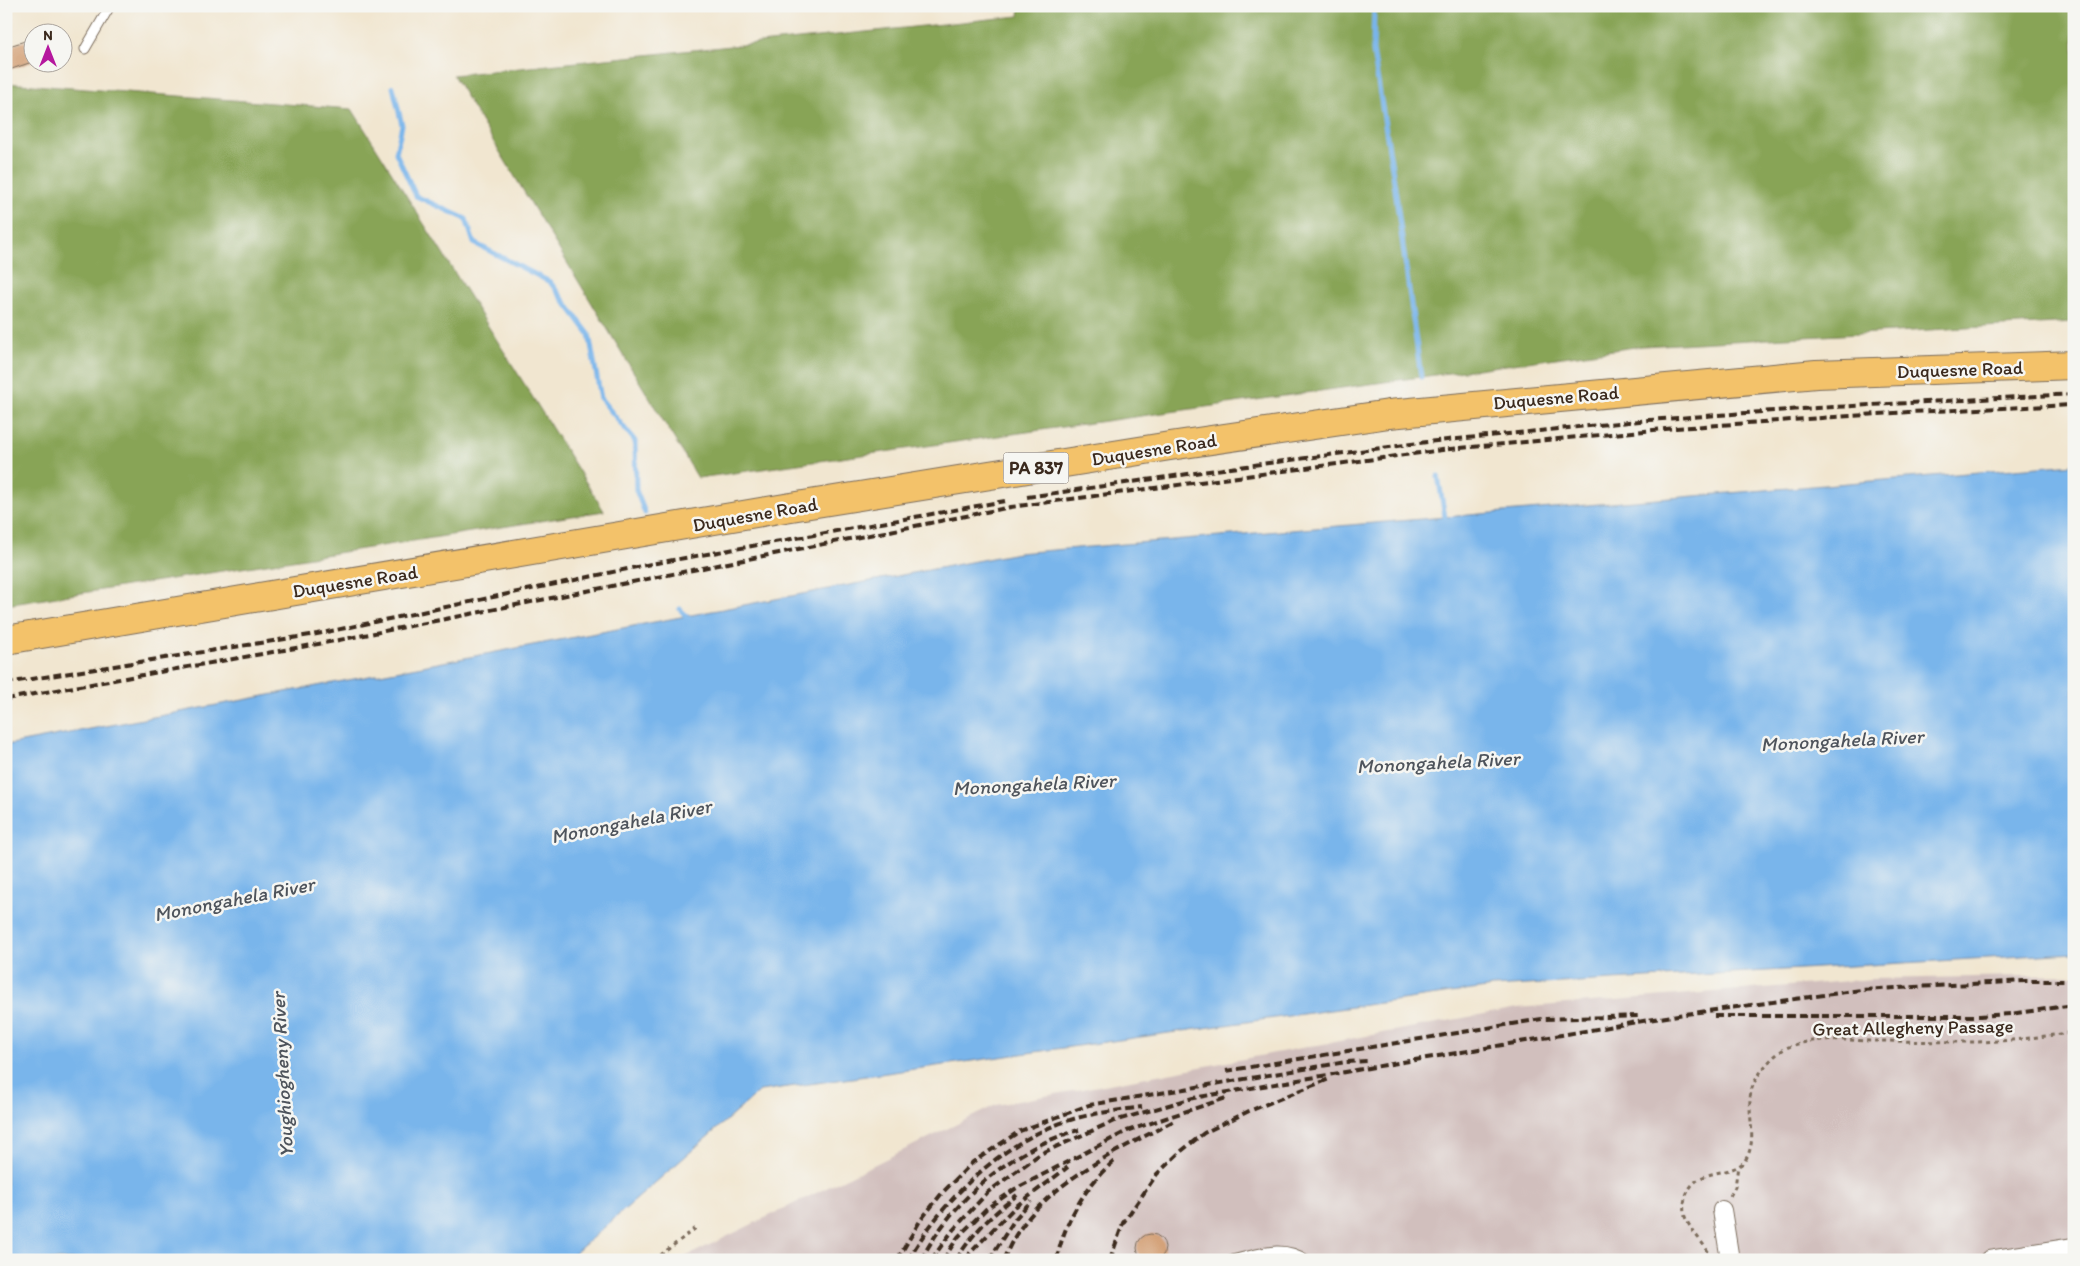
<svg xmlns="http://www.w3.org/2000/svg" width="2080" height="1266" font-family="Itim,sans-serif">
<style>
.industrial{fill:#d1bfbd}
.forest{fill:#88a457;stroke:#62673a}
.water{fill:#79b5eb;stroke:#5a7084}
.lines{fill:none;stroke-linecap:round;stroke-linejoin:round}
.stream{stroke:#79b5eb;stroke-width:5}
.building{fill:#d19b70}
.lane-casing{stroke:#7b6c5c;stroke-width:11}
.street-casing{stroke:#7b6c5c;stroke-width:20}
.primary-casing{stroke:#7b6c5c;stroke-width:30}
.path{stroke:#7b6c5c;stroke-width:3;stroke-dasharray:4 4;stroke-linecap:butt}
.lane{stroke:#fff;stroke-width:9}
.street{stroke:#fff;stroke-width:18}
.primary{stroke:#f3c26a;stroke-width:28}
.rail{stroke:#3b2a1e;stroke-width:4;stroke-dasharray:8 4;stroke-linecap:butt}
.labels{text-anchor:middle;stroke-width:5;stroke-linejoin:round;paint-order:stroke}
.shield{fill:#f6f6f2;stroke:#73675e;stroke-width:1}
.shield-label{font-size:18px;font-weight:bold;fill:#3b2a1e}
.street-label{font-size:19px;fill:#3b2a1e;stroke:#f6f6f2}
.water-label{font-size:20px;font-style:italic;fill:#4e545c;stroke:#f6f6f2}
</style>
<rect width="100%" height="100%" fill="#f6f6f2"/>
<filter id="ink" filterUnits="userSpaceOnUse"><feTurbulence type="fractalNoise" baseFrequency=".02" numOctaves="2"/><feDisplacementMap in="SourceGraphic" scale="10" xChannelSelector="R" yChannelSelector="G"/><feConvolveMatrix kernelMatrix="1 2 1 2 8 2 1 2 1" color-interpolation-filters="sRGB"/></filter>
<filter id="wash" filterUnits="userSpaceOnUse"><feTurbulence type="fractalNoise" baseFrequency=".0096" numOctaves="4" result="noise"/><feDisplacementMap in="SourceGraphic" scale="20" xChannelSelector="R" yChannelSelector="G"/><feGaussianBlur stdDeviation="1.12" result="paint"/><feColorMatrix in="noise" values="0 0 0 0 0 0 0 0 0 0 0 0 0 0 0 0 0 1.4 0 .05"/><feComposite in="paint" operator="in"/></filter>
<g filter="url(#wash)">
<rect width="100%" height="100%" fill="#f1e6d0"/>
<path class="industrial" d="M2074 975V1260H679L996 1105 1517 1008 1873 979Z"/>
<path class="forest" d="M1020 6H2074V322L1642 346 698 478 453 75 1019 16Z
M6 83 352 109 604 511 6 605Z"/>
<path class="water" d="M2074 464V953L1493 987 760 1091 567 1260H6V745L1018 553Z"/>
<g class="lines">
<path class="stream" d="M1374 6 1373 51 1393 174 1421 377
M393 87 402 125 396 153 416 196 466 219 474 243 550 282 589 334 601 399 635 441 636 490 645 513
M1438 476 1445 517
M680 609 686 616"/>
</g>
<g id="blocks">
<path class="building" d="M25 41 32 62 6 71V47Z
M1137 1248a14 14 0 1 1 28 0a14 14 0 1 1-28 0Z"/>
</g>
</g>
<g filter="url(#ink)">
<use href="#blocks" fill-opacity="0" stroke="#7b6c5c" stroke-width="1"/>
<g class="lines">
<g class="lane-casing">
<path id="lane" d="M85 49 110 6
M1232 1260C1259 1254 1282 1243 1307 1260"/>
</g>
<g class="street-casing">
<path id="street" d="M1722 1210 1730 1260
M1989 1260 2074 1247"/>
</g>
<g class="primary-casing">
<path id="primary" d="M6 640 785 508 1170 446 1389 414 1816 374 2074 365"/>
</g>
<path class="path" d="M1730 1196 1735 1187 1738 1166
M1712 1259C1706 1245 1694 1235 1687 1221 1683 1214 1683 1207 1685 1199 1695 1162 1735 1181 1747 1157 1759 1134 1743 1106 1754 1083 1761 1069 1776 1051 1791 1046 1816 1037 1843 1040 1870 1041 1904 1041 1938 1042 1972 1042 2006 1042 2040 1037 2074 1032
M654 1260 696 1228"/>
<use href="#lane" class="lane"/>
<use href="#street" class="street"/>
<use href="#primary" class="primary"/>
<path class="rail" d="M1027 497 1216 470 1427 442 1649 420 1816 408 2074 394
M6 683 317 634 651 564 1005 501
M6 699 324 643 1011 507 1450 449 1676 428 1908 412 2074 405
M1714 1016H1980L2010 1014 2074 1005
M1226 1071 1542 1019 1639 1016
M897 1260 920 1221 942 1193 973 1162 1020 1131 1089 1105 1346 1062 1368 1061
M908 1260C941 1202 999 1144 1064 1122 1089 1113 1116 1111 1142 1107
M921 1260C953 1199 1012 1148 1079 1130
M931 1260 953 1230 988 1192 1040 1154 1114 1121 1193 1098 1678 1015 1861 990 2026 981H2074
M943 1260 958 1237 986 1209 1015 1189 1127 1131 1226 1098
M956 1260C975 1230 990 1217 1017 1195
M967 1260 970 1253 1015 1207 1068 1167
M989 1260 1015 1219 1031 1201
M1003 1260C1008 1250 1013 1238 1020 1229 1057 1177 1121 1149 1176 1120
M1057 1260C1063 1223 1088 1181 1117 1159
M1110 1260 1123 1223 1157 1174 1179 1153 1204 1133 1249 1111 1329 1079"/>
</g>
</g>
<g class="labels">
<rect class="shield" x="1003.5" y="452.5" width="65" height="31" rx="4"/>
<g class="shield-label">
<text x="1036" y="474">PA 837</text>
</g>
<g class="street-label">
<text transform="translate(1960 369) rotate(-2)" y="7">Duquesne Road</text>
<text transform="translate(1556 397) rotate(-5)" y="7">Duquesne Road</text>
<text transform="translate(1154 449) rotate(-9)" y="7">Duquesne Road</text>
<text transform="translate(755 514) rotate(-10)" y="7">Duquesne Road</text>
<text transform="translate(355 581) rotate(-9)" y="7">Duquesne Road</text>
<text transform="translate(1913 1027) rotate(-1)" y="7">Great Allegheny Passage</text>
</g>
<g class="water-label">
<text transform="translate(1842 740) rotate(-3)" y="7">Monongahela River</text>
<text transform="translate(1438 762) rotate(-3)" y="7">Monongahela River</text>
<text transform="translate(1034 784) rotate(-3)" y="7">Monongahela River</text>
<text transform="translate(631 821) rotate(-11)" y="7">Monongahela River</text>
<text transform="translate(234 899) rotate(-11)" y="7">Monongahela River</text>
<text transform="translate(282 1075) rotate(-93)" y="7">Youghiogheny River</text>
</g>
</g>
<rect width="2080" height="1266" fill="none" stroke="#f6f6f2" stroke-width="25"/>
<g transform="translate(48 48)"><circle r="24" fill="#f6f6f2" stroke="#aba49d"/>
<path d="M0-4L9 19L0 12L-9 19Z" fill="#b5179e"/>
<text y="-8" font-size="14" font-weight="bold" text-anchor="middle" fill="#3b2a1e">N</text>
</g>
</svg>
